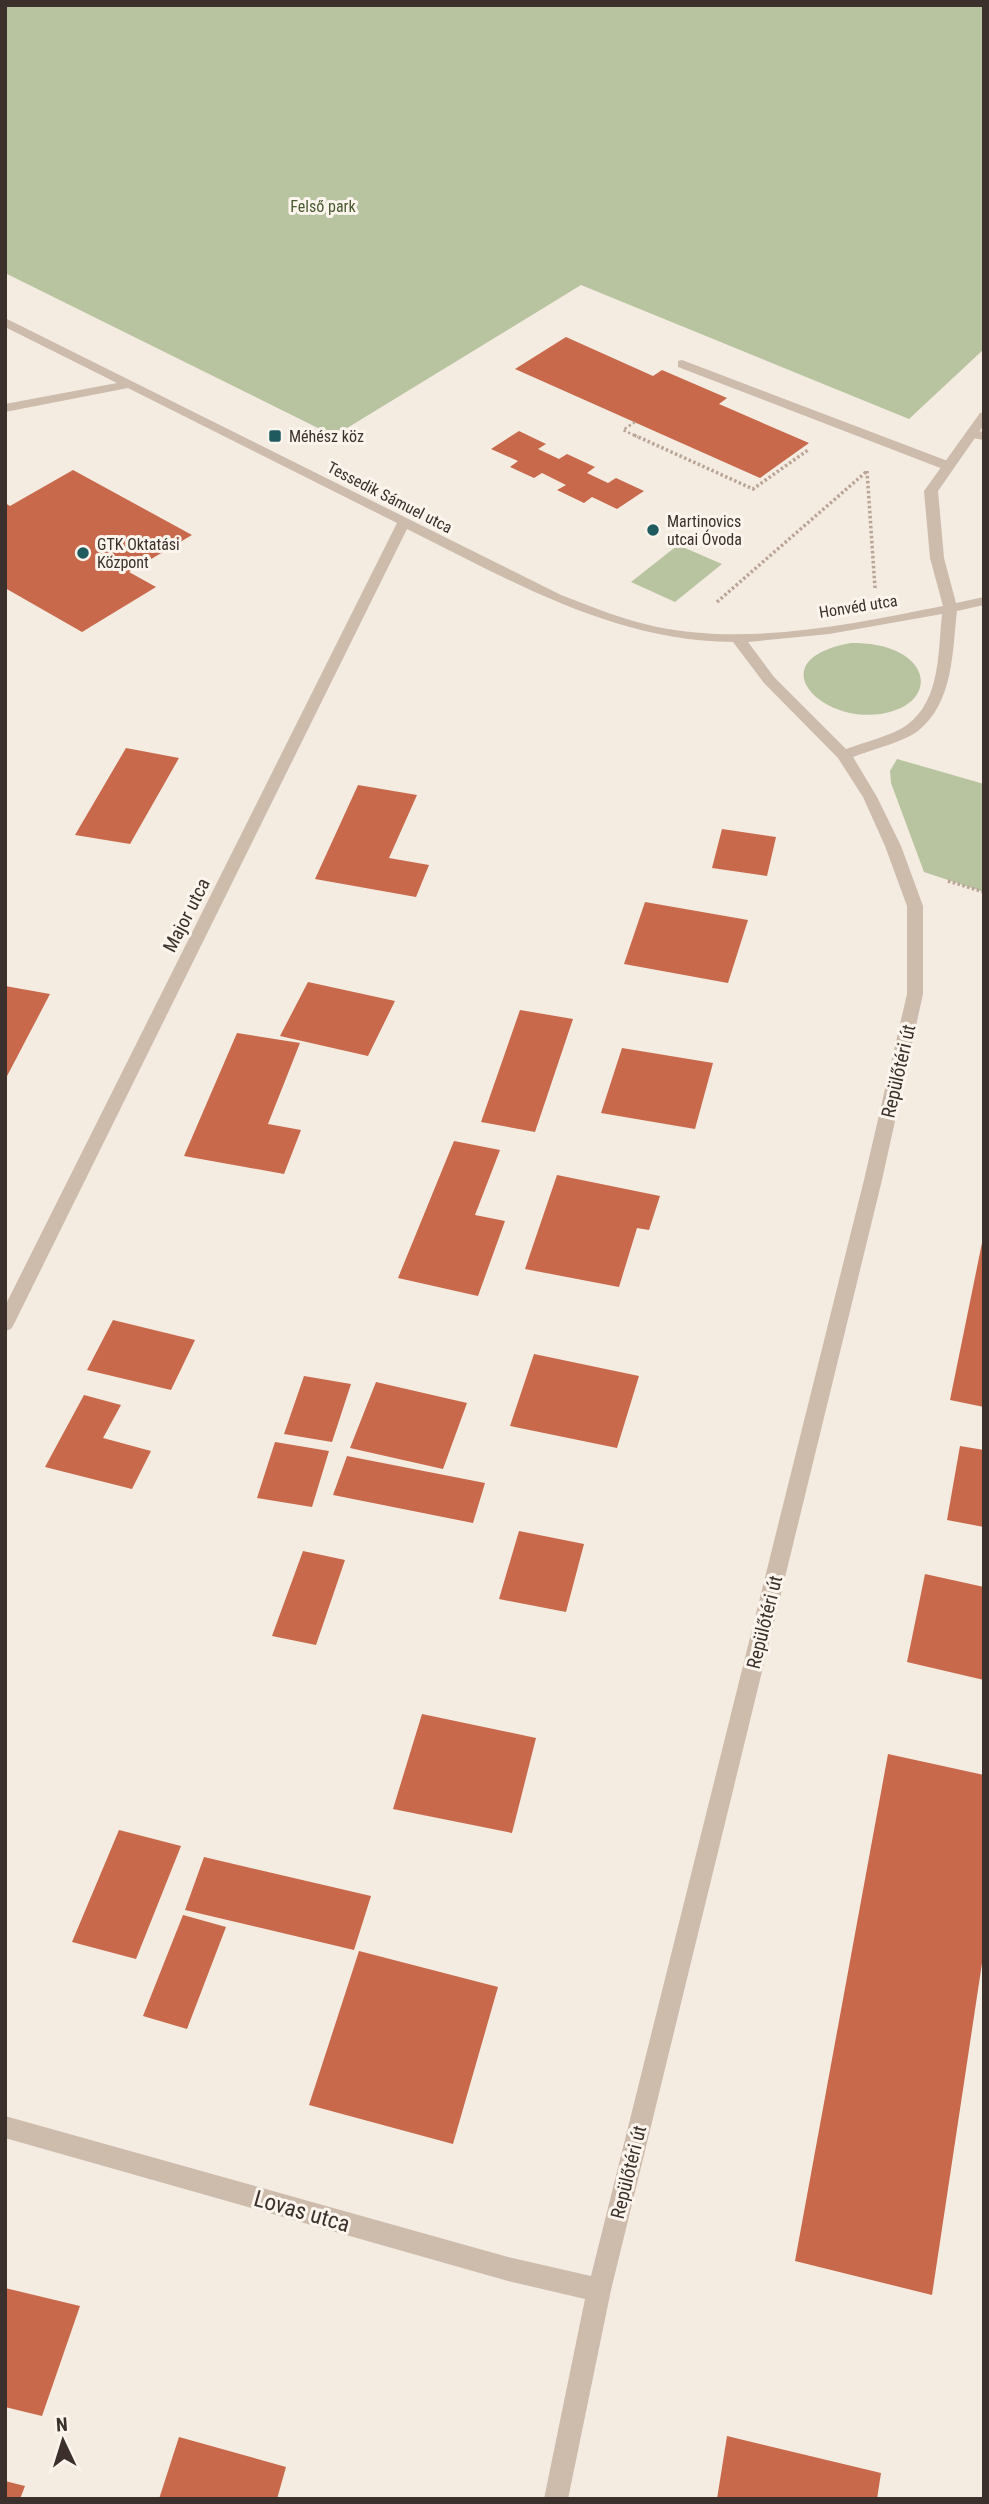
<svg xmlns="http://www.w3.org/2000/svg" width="989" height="2504" font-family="'Roboto Condensed',sans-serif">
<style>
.green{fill:#b8c4a0}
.building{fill:#c8694b}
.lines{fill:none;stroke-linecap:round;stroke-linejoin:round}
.path-far1{stroke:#b9a596;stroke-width:2.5;stroke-dasharray:2.5 2.5;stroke-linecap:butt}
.path{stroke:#b9a596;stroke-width:3.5;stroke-dasharray:2.5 2.5;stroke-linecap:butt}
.lane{fill:#cdbbac;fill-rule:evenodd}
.street{fill:#cdbbac;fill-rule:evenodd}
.poi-dot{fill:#1f5a5e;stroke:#fbf5ee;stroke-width:2.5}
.labels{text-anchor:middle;stroke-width:6;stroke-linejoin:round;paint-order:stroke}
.far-park-label{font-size:16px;fill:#4a5a2e;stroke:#fbf5ee}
.far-poi-label{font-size:16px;fill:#3b302b;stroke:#fbf5ee;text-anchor:start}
.far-street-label{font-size:16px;fill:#3b302b;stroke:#fbf5ee}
.street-label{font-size:19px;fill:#3b302b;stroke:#fbf5ee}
.near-street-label{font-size:23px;fill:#3b302b;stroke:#fbf5ee}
</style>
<rect width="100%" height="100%" fill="#f4ebe1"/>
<path class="green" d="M5 5H984V349L909 419 581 285 334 436 5 273Z
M678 545 722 564 675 602 631 582Z
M851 643C869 643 886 645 902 654 932 672 924 702 893 711 829 732 752 661 851 643Z
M897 759 984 784V892L924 872 891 783 890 771Z"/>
<path class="building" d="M566 337 653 376 662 370 727 398 719 404 809 443 760 478 515 369Z
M519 431 546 444 538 449 559 459 567 454 595 467 587 473 608 483 616 478 644 491 617 509 592 497 584 503 557 490 566 485 542 473 534 478 510 467 518 461 491 449Z
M73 470 192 535 129 572 156 587 82 632 5 588V503L10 506Z
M126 748 179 758 130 844 75 835Z
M358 785 417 795 389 858 429 865 416 897 315 879Z
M722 829 776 837 767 876 712 868Z
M645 902 748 920 728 983 624 964Z
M308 982 395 1001 368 1056 280 1036Z
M5 986 50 994 5 1080Z
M520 1010 573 1019 535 1132 481 1122Z
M237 1033 300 1043 268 1124 301 1130 284 1174 184 1156Z
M622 1048 713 1063 695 1129 601 1113Z
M454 1141 500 1150 475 1215 505 1221 478 1296 398 1278Z
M557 1175 660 1196 649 1230 637 1228 619 1287 525 1269Z
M983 1238H984V1407L950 1400Z
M113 1320 195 1340 171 1390 87 1370Z
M534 1354 639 1376 617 1448 510 1426Z
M304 1376 351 1384 332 1442 284 1434Z
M376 1382 467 1403 443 1469 350 1448Z
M84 1395 121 1405 103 1438 151 1451 132 1489 45 1467Z
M275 1442 329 1451 312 1507 257 1498Z
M960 1446 984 1450V1527L947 1520Z
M347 1456 485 1483 473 1523 333 1495Z
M519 1531 584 1544 566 1612 499 1599Z
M303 1551 345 1560 316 1645 272 1636Z
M925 1574 984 1587V1680L907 1662Z
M422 1714 536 1738 512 1833 393 1809Z
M888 1754 984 1775V1950L932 2295 795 2261Z
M119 1830 181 1846 136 1959 72 1942Z
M204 1857 371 1896 354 1950 185 1910Z
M183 1915 226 1927 187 2029 143 2016Z
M359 1951 498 1987 453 2144 309 2105Z
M5 2288 80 2306 42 2416 5 2407Z
M727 2436 881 2473 877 2499H717Z
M179 2437 286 2467 277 2499H159Z
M5 2481 25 2486 20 2499H5Z"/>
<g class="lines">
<path class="path-far1" d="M635 422 623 430 638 437"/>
<path class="path" d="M634 435 753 489 808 450
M867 471 875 588
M717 602 866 472
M948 881 984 892"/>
<path class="lane" d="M682 360 953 463 954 466 948 470 943 469 678 367V361Z
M971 430 984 432V440L966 437 965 434Z"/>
<path class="street" d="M5 318 561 595C592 607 624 620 657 627 751 646 851 624 943 606L930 558 924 491 980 413 984 412V425L938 491 944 558 956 603 984 597V605L957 611C952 652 954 702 918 731 903 742 871 750 853 757L877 797 901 846 923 906V994L882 1180 611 2290 568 2499H544L585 2299 508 2281 5 2138V2116L508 2257 591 2276 864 1180 907 994V906L885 846 863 797 838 758 764 683 733 642C613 641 512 581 407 529L14 1324 11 1329 5 1331V1306L397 523 128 388 5 412V404L117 383 5 327ZM942 614C938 651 941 700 907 725 891 736 865 742 846 749L774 677 748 642 829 634Z"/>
</g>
<g class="poi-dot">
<rect x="268" y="429" width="14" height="14" rx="3.5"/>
<circle cx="653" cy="530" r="7"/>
<circle cx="83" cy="553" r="7"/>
</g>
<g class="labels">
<g class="far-park-label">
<text x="323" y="212">Felső park</text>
</g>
<g class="far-poi-label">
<text x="289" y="442">Méhész köz</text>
<text x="667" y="527">Martinovics<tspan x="667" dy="18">utcai Óvoda</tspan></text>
<text x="97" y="550">GTK Oktatási<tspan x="97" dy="18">Központ</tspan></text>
</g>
<g class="far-street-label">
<text transform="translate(390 497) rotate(27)" y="6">Tessedik Sámuel utca</text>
<text transform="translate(858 606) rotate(-9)" y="6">Honvéd utca</text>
</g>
<g class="street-label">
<text transform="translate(186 915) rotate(-63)" y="7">Major utca</text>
<text transform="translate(898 1071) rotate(-77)" y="7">Repülőtéri út</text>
<text transform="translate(764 1622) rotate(-76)" y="7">Repülőtéri út</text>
<text transform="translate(628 2172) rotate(-76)" y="7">Repülőtéri út</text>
</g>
<g class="near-street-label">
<text transform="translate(302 2211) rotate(16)" y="8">Lovas utca</text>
</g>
</g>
<rect width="989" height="2504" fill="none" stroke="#3b302b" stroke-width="14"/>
<g transform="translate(63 2441) rotate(356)" stroke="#fbf5ee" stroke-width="5" paint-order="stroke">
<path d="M0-5L12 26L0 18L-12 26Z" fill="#3b302b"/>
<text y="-10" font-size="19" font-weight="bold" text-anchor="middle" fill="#3b302b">N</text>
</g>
</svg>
